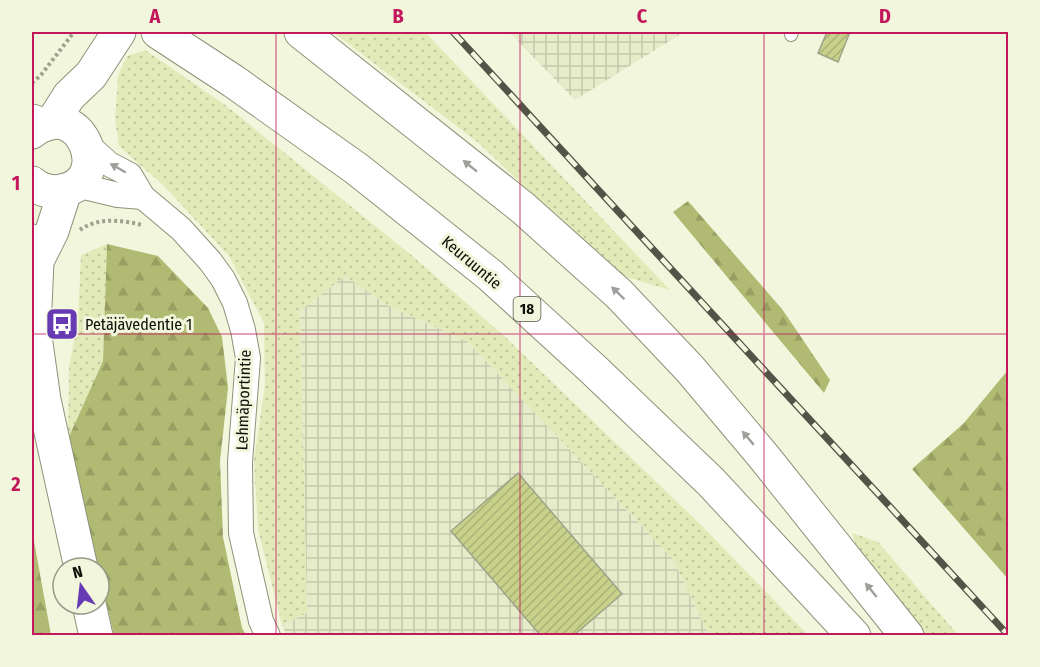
<svg xmlns="http://www.w3.org/2000/svg" width="1040" height="667" font-family="'Fira Sans Condensed',sans-serif">
<style>
.industrial{fill:url(#industrial-grid)}
.green{fill:url(#green-dots)}
.forest{fill:url(#forest-firs)}
.building{fill:url(#building-hatch);stroke:#9fa38a;stroke-width:1.5}
.lines{fill:none;stroke-linecap:round;stroke-linejoin:round}
.lane-casing{stroke:#8e927a;stroke-width:14}
.street-casing{stroke:#8e927a;stroke-width:26}
.secondary-casing{stroke:#8e927a;stroke-width:35}
.highway-casing{stroke:#8e927a;stroke-width:35}
.path{stroke:#9ea18d;stroke-width:4;stroke-dasharray:3 3;stroke-linecap:butt}
.lane{stroke:#fff;stroke-width:12}
.street{stroke:#fff;stroke-width:24}
.secondary{stroke:#fff;stroke-width:33}
.highway{stroke:#fff;stroke-width:33}
.rail-casing{stroke:#535447;stroke-width:7}
.rail{stroke:#f2f6dc;stroke-width:4.5;stroke-dasharray:14;stroke-linecap:butt}
.oneway{fill:#9f9f9c}
.grid{fill:none;stroke:#c2185b;stroke-width:1.5;stroke-opacity:0.55}
.labels{text-anchor:middle;stroke-width:6;stroke-linejoin:round;paint-order:stroke}
.shield{fill:#f2f6dc;stroke:#535548;stroke-width:1.5}
.shield-label{font-size:15px;font-weight:bold;fill:#0f1008}
.street-label{font-size:16px;fill:#0f1008;stroke:#f2f6dc}
.poi-label{font-size:16px;fill:#0f1008;stroke:#f2f6dc;text-anchor:start}
.neatline{fill:none;stroke:#c2185b;stroke-width:2}
.grid-label{font-size:20px;text-anchor:middle;font-weight:bold;fill:#c2185b}
</style>
<defs>
<pattern id="industrial-grid" width="8" height="8" patternUnits="userSpaceOnUse" patternTransform="scale(1.5)"><rect width="8" height="8" fill="#e6ecca"/><path d="M0 4h8M4 0v8" fill="none" stroke="#c4c9ac"/></pattern>
<pattern id="green-dots" width="8" height="8" patternUnits="userSpaceOnUse" patternTransform="scale(1.5)"><rect width="8" height="8" fill="#e2eaba"/><path d="M2 2h.1M6 6h.1" fill="none" stroke="#c1c89e" stroke-width="1.8" stroke-linecap="round"/></pattern>
<pattern id="forest-firs" width="22" height="20" patternUnits="userSpaceOnUse" patternTransform="scale(1.5)"><rect width="22" height="20" fill="#b1ba73"/><path d="M5 1l3.5 6h-7zM16 11l3.5 6h-7z" fill="#979f62"/></pattern>
<pattern id="building-hatch" width="6" height="6" patternUnits="userSpaceOnUse" patternTransform="scale(1.5)"><rect width="6" height="6" fill="#c7d189"/><path d="M-1 1l2-2M0 6l6-6M5 7l2-2" fill="none" stroke="#aab275"/></pattern>
</defs>
<rect width="100%" height="100%" fill="#f2f6dc"/>
<path class="industrial" d="M509 32H684L575 100Z
M345 275 387 305 467 341 673 559 709 635 287 636 282 625 307 613 300 311Z"/>
<path class="green" d="M333 32H425L670 290 616 274 480 144Z
M145 50 224 104 410 254 503 335 699 523 808 635H709L673 559 467 341 387 305 345 276 300 311 307 613 282 625 258 529 254 460 265 385 264 323 229 256 164 186 119 146 115 120 118 76 127 56Z
M107 244 103 361 68 439 69 366 78 323 81 255Z
M852 533 878 542 958 635H926L859 554Z"/>
<path class="forest" d="M688 201 782 309 830 380 824 393 673 212Z
M107 244 158 256 208 308 222 337 228 388 220 461 223 537 242 628 246 635H114L68 439 103 361Z
M1008 370V579L912 469 964 423Z
M32 530 51 635H32Z"/>
<path class="building" d="M827 32H850L838 62 818 53Z
M518 473 622 594 573 636H541L451 531Z"/>
<g class="lines">
<g class="lane-casing">
<path id="lane" d="M791 35 792 32"/>
</g>
<g class="street-casing">
<path id="street" d="M87 144 109 164 130 175 143 197 181 229 210 261 223 279 235 303 243 330 248 358 240 462 241 533 261 621 268 636
M76 185 118 195 143 197"/>
</g>
<g class="secondary-casing">
<path id="secondary" d="M52 123 69 96 91 75 119 32
M32 132C78 93 117 180 62 191 51 193 40 190 32 183
M32 241 37 261 34 329 44 400 81 568
M37 261 52 231 65 191
M89 604 96 636"/>
</g>
<g class="highway-casing">
<path id="highway" d="M158 32 233 81 357 169 490 275 594 370 711 482 854 636
M301 32 523 208 619 294 690 369 764 457 907 636
M32 121 44 125"/>
</g>
<path class="path" d="M32 83 41 75 74 32
M80 230C98 217 122 220 142 225
M59 583 63 599"/>
<use href="#lane" class="lane"/>
<use href="#street" class="street"/>
<use href="#secondary" class="secondary"/>
<use href="#highway" class="highway"/>
<g class="rail-casing">
<path id="rail" d="M453 32 1008 635"/>
</g>
<use href="#rail" class="rail"/>
</g>
<defs><path id="oneway-solid" d="M-6-.8H1V-3.2L6.5 0L1 3.2V.8H-6Z" transform="scale(1.5)"/></defs>
<g class="oneway">
<use href="#oneway-solid" transform="translate(470 166) rotate(-141)"/>
<use href="#oneway-solid" transform="translate(118 168) rotate(-150)"/>
<use href="#oneway-solid" transform="translate(618 293) rotate(-136)"/>
<use href="#oneway-solid" transform="translate(748 438) rotate(-130)"/>
<use href="#oneway-solid" transform="translate(871 590) rotate(-129)"/>
</g>
<path class="grid" d="M276 32V636M520 32V636M764 32V636M32 334H1008"/>
<defs>
<g id="bus-square" transform="scale(1.725)"><rect x="-9" y="-9" width="18" height="18" rx="4" fill="#653ab2" stroke="#f2f6dc"/><path d="M-5-6H5V4H4V6H2V4H-2V6H-4V4H-5ZM-3.5-4V0h7V-4ZM-3.5 1.2v1.5H-2V1.2ZM2 1.2v1.5H3.5V1.2Z" fill="#fff"/></g>
</defs>
<g fill-rule="evenodd">
<use href="#bus-square" x="62" y="324"/>
</g>
<g class="labels">
<rect class="shield" x="513.5" y="297" width="27" height="24" rx="4.5"/>
<g class="shield-label">
<text x="527" y="314">18</text>
</g>
<g class="street-label">
<text transform="translate(472 262) rotate(40)" y="6">Keuruuntie</text>
<text transform="translate(243 400) rotate(-88)" y="6">Lehmäportintie</text>
</g>
<g class="poi-label">
<text x="85" y="330">Petäjävedentie 1</text>
</g>
</g>
<rect width="1040" height="667" fill="none" stroke="#f2f6dc" stroke-width="66"/>
<g transform="translate(81 586) rotate(346)"><circle r="28" fill="#f2f6dc" stroke="#979a87" stroke-width="1.5"/>
<path d="M0-4.5L10 22L0 15L-10 22Z" fill="#653ab2"/>
<text y="-9" font-size="16" font-weight="bold" text-anchor="middle" fill="#0f1008">N</text>
</g>
<rect x="33" y="33" width="974" height="601" class="neatline"/>
<g class="grid-label">
<text x="155" y="23">A</text>
<text x="398" y="23">B</text>
<text x="642" y="23">C</text>
<text x="885" y="23">D</text>
<text x="16" y="190">1</text>
<text x="16" y="491">2</text>
</g>
</svg>
